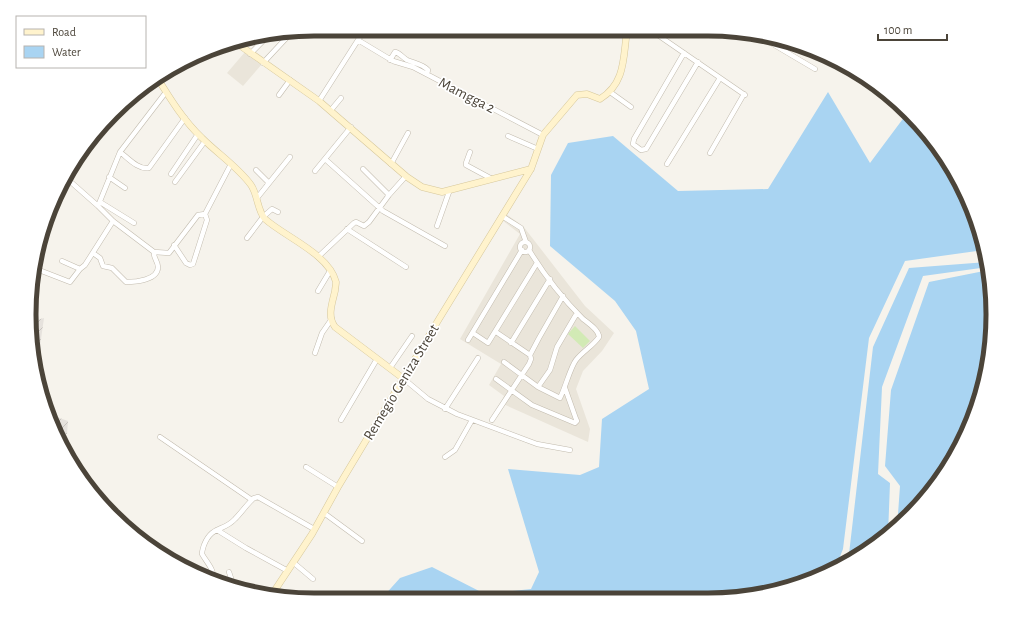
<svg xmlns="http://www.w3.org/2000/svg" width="1022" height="629" font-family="'Alegreya Sans',sans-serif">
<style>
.residential{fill:#eae5da}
.industrial{fill:url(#industrial-furrows)}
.garden{fill:#d2eab5}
.water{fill:#a9d4f2}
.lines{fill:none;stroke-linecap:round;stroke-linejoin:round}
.street-casing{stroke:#c2bbae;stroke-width:5.5}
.secondary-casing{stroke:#d6c79b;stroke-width:7}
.street{stroke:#fff;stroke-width:4.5}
.secondary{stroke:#fff3cd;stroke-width:6}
.labels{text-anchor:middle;stroke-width:3.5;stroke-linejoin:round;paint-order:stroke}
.street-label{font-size:15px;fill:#4b4439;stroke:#fff}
.rim{fill:none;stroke:#4b4439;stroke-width:5}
</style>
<defs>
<pattern id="industrial-furrows" width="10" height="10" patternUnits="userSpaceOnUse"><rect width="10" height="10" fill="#e6e2dd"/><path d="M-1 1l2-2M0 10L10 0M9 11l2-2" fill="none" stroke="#c7c3be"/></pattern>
</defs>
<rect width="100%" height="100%" fill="#f6f3ec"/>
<path class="residential" d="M245 52 262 64 243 86 227 73Z
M506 214 523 226 585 306 614 333 602 351 583 371 576 389 590 429 588 442 501 403 504 396 489 385 501 364 460 339 520 234 502 220Z"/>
<path class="industrial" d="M44 318 38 360 54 416 68 421 67 434 57 433 44 406 30 322Z"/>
<path class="garden" d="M575 326 590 341 583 348 568 334Z"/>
<path class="water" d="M828 92 870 163 905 116 906 111 922 126 955 172 966 196V207C980 217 981 235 984 250L905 261 869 338 843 549 835 569 799 585 726 599 382 598 400 578 432 567 485 594 531 589 539 572 508 469 580 475 599 467 602 419 649 389 636 331 615 301 550 246 551 175 568 143 613 136 678 191 768 189Z
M987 262 988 267 923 276 882 387 878 474 890 483 888 535 850 562 845 564 849 554 873 347 909 268Z
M989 270 991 277 992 333 983 388 964 441 934 488 897 528 900 486 885 466 891 390 929 282Z"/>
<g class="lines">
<g class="street-casing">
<path id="street" d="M465 30 469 32 474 30
M652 31 745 95
M725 31 729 34
M774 39 771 43 815 69
M358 40 393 61 413 67 543 135
M684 53 634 139 633 144 641 150 646 149 698 62
M250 54 267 37
M390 60 395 52C400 53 402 57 407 60 414 63 423 64 428 70L427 74
M263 63 291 33
M610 92 631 107
M279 95 290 80
M133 99 138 91
M319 101 365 29
M331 110 341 98
M508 136 538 149
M120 152C128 158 138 170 149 168L185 118
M470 152 466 163V165L492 179
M710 153 744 94
M325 159 383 211 445 246
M391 164 408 133
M667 164 720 78
M363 169 389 195
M256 170 269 183
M315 171 351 127
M171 174 198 134
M109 177 125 188
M175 182 205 141
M58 195 66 184 72 183 98 206 113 221 154 252 169 253 198 215 205 214
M257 198 290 157
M100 202 134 223
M98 206 120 152 166 92
M502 216 521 228 526 242
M437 226 449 192
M347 229 406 267
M247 238 263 217 272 209 278 212
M520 247a5 5 0 1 1 10 0a5 5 0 1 1-10 0Z
M174 245 186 263 190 265 193 264 207 220 205 214 231 164
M93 253 100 258 103 266 112 268 126 282C136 282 158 280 158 267 158 261 153 258 154 252
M318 257 354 223 356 222 364 226 369 222 389 195 406 176
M62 261 80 269 85 265 113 221
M36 271 39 270 70 282 80 269
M318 291 330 271
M496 332 530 355
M473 333 488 343 537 263
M468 340 522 250
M511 343 550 279
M315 353 322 333 331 320
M504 362 538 387 560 398C566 386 570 368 576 360 583 351 593 346 599 337 599 330 588 323 583 319 564 300 543 273 529 250
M390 368 412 336
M404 379 428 399 457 414 537 444 570 450
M496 379 532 405 575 423 577 421 576 419 565 388
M538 387 550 370 557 347 577 313
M445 409 478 358
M341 420 377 359
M492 420 529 364 531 359 530 355 539 338 563 296
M160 437 252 500
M445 457 455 450 472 420
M306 467 338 487
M324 513 362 541
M217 530 246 548 288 571
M294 563 313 579
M229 572 232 581 243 588
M213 580C215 570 207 563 202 554 202 551 203 548 204 545 212 525 223 532 235 519 242 512 247 504 254 498L258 497 314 529"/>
</g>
<g class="secondary-casing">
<path id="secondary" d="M235 42 319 101 407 177 422 187 442 192 531 169
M158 79C171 100 184 121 202 138 218 154 238 167 251 185 258 195 257 210 265 219 285 237 329 254 336 282 336 285 335 289 335 291 332 304 327 316 335 327L404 379
M271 596 312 534 338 487 439 319 531 169 543 135 577 95 587 94 600 99C626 83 623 57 627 31"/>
</g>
<use href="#street" class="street"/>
<use href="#secondary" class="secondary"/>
</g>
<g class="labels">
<g class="street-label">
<text transform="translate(467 95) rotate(27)" y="5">Mamgga 2</text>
<text transform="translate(401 382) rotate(-59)" y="5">Remegio Geniza Street</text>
</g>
</g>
<path d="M0 0H1022V629H0ZM314 36H708A278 278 0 0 1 986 314V315A278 278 0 0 1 708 593H314A278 278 0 0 1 36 315V314A278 278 0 0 1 314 36Z" fill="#fff" fill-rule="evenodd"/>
<path class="rim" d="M314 36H708A278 278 0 0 1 986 314V315A278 278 0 0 1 708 593H314A278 278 0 0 1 36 315V314A278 278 0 0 1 314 36Z"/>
<rect x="16" y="16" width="130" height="52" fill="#ffffff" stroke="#b7b4b0"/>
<rect x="24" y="29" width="20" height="6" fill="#fff3cd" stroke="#b7b4b0"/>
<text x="52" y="36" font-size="12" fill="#4b4439">Road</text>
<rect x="24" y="46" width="20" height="12" fill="#a9d4f2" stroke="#b7b4b0"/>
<text x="52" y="56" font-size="12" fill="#4b4439">Water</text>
<path d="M878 34v6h69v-6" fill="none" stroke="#4b4439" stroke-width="2"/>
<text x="884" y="34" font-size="12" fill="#4b4439" stroke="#ffffff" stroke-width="3" paint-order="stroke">100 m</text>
</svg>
